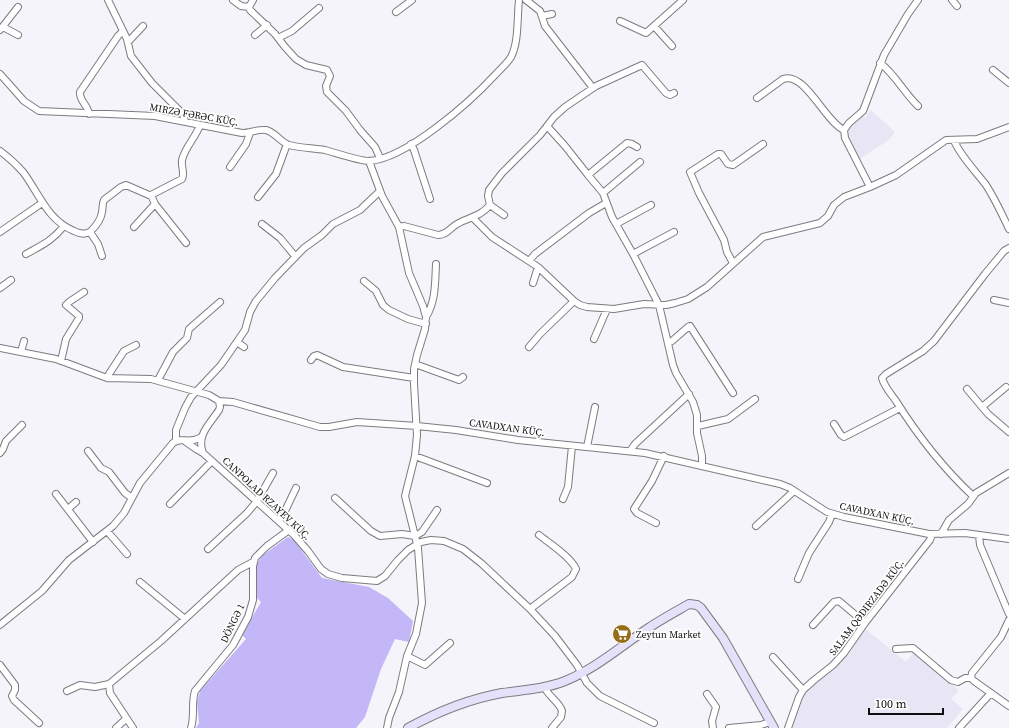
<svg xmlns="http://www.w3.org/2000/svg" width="1009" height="728" font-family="'Source Serif 4',serif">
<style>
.built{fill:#e8e6f4}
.green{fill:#c3b7f8}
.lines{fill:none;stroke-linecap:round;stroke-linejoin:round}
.street-casing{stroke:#7c7b80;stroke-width:8}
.secondary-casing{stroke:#7c7b80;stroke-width:10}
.street{stroke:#fff;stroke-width:6}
.secondary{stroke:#e6e1fa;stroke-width:8}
.labels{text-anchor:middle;stroke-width:3.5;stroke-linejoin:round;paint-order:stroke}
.street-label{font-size:10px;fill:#0e0e0f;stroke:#fff}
.poi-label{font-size:10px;fill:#0e0e0f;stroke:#fff;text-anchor:start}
</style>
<rect width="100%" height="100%" fill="#f5f4fa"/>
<path class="built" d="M871 110 895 132 890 139 860 159 848 138 847 131 861 114 865 118Z
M864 628 906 662 913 653 959 690 951 699 963 709 947 728H791L801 701 805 692 811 686 833 670 849 653Z"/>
<path class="green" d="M288 537 294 540 322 578 369 587 388 598 413 621 409 642 395 639 381 669 365 717 356 728H196L199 723 197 702 200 691 246 639 242 635 261 602 256 597V565L263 555Z"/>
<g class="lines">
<g class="street-casing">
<path id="street" d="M108 0 127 39 131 56 152 83 183 114 185 121
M233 0 241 6 249 7
M253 0 249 7 250 10 275 34 285 47 296 59 306 65 327 70 330 76 326 86 327 92 346 111 360 130 375 147 380 158
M526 0 540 11 545 26 593 88
M952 0 957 6
M396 12 412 0
M542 16 552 14
M620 21 646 33 683 0
M654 26 672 46
M3 27 18 35
M0 30 18 7
M255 35 267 25
M278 38 292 31 319 8
M128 42 143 26
M880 63C895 74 904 93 918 106
M993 70 1009 83
M0 74 24 101 39 111 155 116 242 133C250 133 258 129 266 130 275 132 280 142 289 145 300 148 313 148 325 150 336 153 359 161 369 161 406 159 470 102 495 75 500 69 507 64 511 57 519 42 517 17 519 0
M757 98 783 79C805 71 825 122 844 130
M89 114C88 105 79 101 80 92L118 36 123 31
M547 126 565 146 588 175 603 193 612 217 633 254 659 305 673 365 676 373 693 402 697 415V433L702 456V466
M954 140C958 153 977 173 986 185 995 199 1002 214 1009 229
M411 144 414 150 430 199
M0 151C8 157 16 164 23 172 39 193 47 220 74 231 80 234 86 235 91 231 96 226 101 219 102 212 103 208 102 204 104 200L121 187 126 185 149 195H151L182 179C185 174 181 167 182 160 185 147 196 137 200 125
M369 161 382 196 399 227 409 273 423 306 426 317 425 329 417 355 414 369V384L417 435 415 456 405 496 418 548 422 603 416 634 407 656 399 692 389 718 387 728
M230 167 246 144 250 133
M588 175 627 143 632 144 637 147
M870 187 845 138 844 130 849 123 863 111 884 55 908 14 918 0
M603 193 640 162
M151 195 155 204 186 243
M258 197 276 174 287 144
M490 205 504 215
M473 218 492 237 538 267 574 301 580 305 587 307 614 309 644 304 666 305 675 303 688 299 707 287 763 237 820 223 828 216 834 205 844 197 870 187 896 175 946 140 977 139 1009 127
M262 224 280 238 295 256
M616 224 651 205
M134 227 155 204
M399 227 404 226 438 235C447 235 450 228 457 224 469 217 480 217 490 205L488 196 489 190 502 173 540 135 554 117 565 107 596 86 642 65 666 93 670 95 674 93
M0 232 42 203
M90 232 98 244 102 256
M26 254C42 245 52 241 64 226
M633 254 674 232
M529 261 535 254 589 213 606 203
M733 263 727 252 724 240 699 193 690 172 718 154H721L728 164 733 165 763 144
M364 281 376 291 383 305 389 310 408 319 426 324
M533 283 538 267
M0 288 11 280
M994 300 1009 303
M426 317C436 301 435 282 436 264
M594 339 607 309
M237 342 244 347
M668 343 672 341 688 327 690 326 733 393
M529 347 540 334 574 301
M0 348 56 359 107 378 151 379 209 395 219 401 233 402 320 427H329L357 422 417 426 456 430 518 440 645 453 780 484 790 488 827 512 844 517 929 534 965 533 1009 539
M21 352 24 341
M311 360 314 356 317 355 343 367 414 378
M61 361 66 339 79 318V316L66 305 69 302 84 292
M415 364 459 380 463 377
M107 378 109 374 124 351 136 345
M158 380 173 352 187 338 189 329 220 302
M967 389 988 414 1009 432
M219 401 220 407 219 410C210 424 196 435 203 453L294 535 308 551 321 569 328 574 342 578 377 581 385 576 398 560 408 550 421 542 431 540 444 541 463 549 481 563 530 609 555 636 577 665 587 683 600 696 654 723
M982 407 1006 387
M834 424 841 435 844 437 900 408
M698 426 728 419 755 399
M176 440V430L185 408 191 397 221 365 245 330 250 312 256 301 275 278 304 248 322 235 333 224 360 210 380 191
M186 442 196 449 203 453
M587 447 595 407
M88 451 101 468 109 472 125 493 132 498
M630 451 635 444 689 394
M0 453 3 449 6 441 22 425
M415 456 487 483
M56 494 93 542
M973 496C943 468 918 436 896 401 891 394 884 386 882 378L886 374 923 351 934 341 985 274 1004 251 1009 248
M335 498 371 531 380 536 402 534 415 536 422 532 437 510
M563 499 568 487 572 446
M170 504 212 461
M68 509 76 502
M279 521 285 511 296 488
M656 523 637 513 634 509 652 481 664 456
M756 526 794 491
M107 531 127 554
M941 534 949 520 968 504 976 493 1009 473
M979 535 980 545 1009 614
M208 549 247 513 257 501 273 473
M798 579 809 553 829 522 832 514
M140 582 185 619
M530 609 572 577 576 569C571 557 549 543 539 535
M1009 620 1001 637 972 673 971 678 974 681 1009 706
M0 625 42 591 69 560 113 526 124 513 140 483 173 443C181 436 189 445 201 437
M813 625 834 602 839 601 865 623
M896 649 913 648 951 680 958 682 965 678H971
M407 656 425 665 450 643
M773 657 803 690
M0 665 15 685V690L12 696 14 700 39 723
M544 686C548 697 559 701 562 711L561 717 552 728
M67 691 80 685 95 687 109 684
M707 694 716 707 712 721 713 728
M116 728 126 719
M133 728 110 693 109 684 161 641 238 570 253 562
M191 728C195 716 191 703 195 691L233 645 248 617 253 600V566L255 558 267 546 289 530
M729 728 761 725 770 722
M788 728 799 697 803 690 813 681 833 665 844 653 865 623 930 540 932 534
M959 728 991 693"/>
</g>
<g class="secondary-casing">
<path id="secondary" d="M408 728C437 712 469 699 502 693 523 690 545 689 565 681 595 669 620 647 647 629 660 620 675 612 689 604L697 605 701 608 723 638 774 728"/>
</g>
<use href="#street" class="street"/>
<use href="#secondary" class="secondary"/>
</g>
<defs>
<g id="supermarket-disc" transform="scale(1)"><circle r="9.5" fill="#966d18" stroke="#fff"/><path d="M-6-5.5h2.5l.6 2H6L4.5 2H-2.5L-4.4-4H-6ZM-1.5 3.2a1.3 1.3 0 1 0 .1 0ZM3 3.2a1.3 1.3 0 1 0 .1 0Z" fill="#fff"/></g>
</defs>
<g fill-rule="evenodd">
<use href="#supermarket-disc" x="622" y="634"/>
</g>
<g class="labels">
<g class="street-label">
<text transform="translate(194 114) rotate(10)" y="4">MIRZƏ FƏRƏC KÜÇ.</text>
<text transform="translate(507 427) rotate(8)" y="4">CAVADXAN KÜÇ.</text>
<text transform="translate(267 498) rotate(43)" y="4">CANPOLAD RZAYEV KÜÇ.</text>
<text transform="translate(877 513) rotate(12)" y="4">CAVADXAN KÜÇ.</text>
<text transform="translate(866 607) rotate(-53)" y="4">SALAM QƏDIRZADƏ KÜÇ.</text>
<text transform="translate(232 623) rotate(-64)" y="4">DÖNGƏ 1</text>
</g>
<g class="poi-label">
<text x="636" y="638">Zeytun Market</text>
</g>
</g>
<path d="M869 708v6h74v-6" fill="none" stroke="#0e0e0f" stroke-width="2"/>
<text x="875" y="708" font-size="12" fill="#0e0e0f" stroke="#ffffff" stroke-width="3" paint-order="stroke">100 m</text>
</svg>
